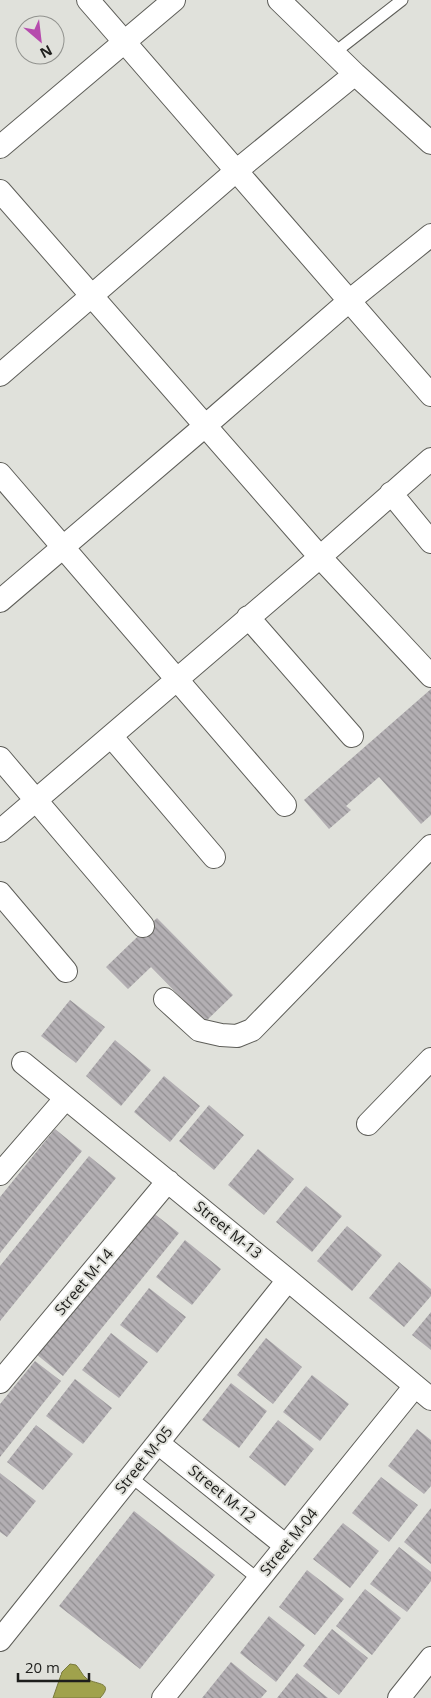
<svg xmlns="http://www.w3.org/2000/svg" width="431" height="1698" font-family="'Open Sans',sans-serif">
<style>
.water{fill:#a0a24c;stroke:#797a3e}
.building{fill:url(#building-back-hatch)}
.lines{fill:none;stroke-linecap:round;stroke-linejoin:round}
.service-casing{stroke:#5e5e59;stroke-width:13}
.minor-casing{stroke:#5e5e59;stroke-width:24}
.service{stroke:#fff;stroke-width:11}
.minor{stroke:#fff;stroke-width:22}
.labels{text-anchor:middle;stroke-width:4;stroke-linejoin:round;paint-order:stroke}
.street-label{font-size:15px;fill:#1e1e1c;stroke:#e0e1db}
</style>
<defs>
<pattern id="building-back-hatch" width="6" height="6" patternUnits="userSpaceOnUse" patternTransform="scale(1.25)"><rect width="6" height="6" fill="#b3afb3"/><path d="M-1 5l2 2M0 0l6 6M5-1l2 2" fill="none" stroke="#918e91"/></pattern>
</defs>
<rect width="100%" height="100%" fill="#e0e1db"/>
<path class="water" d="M70 1664 76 1665C80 1669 82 1675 86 1678 93 1685 116 1681 100 1698H53L62 1672Z"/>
<path class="building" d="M431 689V815L421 824 379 777 346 806 351 810 329 829 304 800Z
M157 918 233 995 205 1022 151 967 128 989 106 967Z
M70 1000 105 1027 76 1063 41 1036Z
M115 1040 151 1070 121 1106 86 1076Z
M164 1076 200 1106 170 1142 134 1112Z
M209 1105 244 1135 214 1170 179 1141Z
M55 1129 82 1151 0 1253V1197Z
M258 1149 294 1179 264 1215 228 1185Z
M89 1156 116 1178 0 1321V1266Z
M306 1186 342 1216 312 1252 276 1222Z
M152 1212 179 1233 63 1376 36 1354Z
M347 1226 382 1255 352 1291 317 1261Z
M185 1240 221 1269 192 1305 156 1277Z
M399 1262 431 1289V1296L404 1327 369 1298Z
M149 1288 186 1317 157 1353 120 1325Z
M431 1312V1350L412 1335Z
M111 1333 148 1362 119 1398 82 1370Z
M266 1338 302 1367 273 1404 237 1375Z
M35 1361 61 1381 0 1457V1404Z
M312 1375 349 1404 320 1441 283 1412Z
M75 1379 112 1408 83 1444 46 1416Z
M231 1383 267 1411 239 1448 202 1420Z
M278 1420 314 1449 285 1486 249 1457Z
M36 1425 73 1454 43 1490 7 1462Z
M417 1429 431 1440V1486L424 1494 388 1466Z
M0 1473 36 1501 7 1537 0 1532Z
M381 1477 418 1505 389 1542 352 1513Z
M431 1508V1564L404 1542Z
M134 1511 215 1575 140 1669 59 1606Z
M343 1523 379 1551 350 1588 313 1559Z
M399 1547 431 1572V1581L407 1612 370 1584Z
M307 1570 344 1599 315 1635 279 1607Z
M365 1589 401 1618 372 1655 336 1626Z
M269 1616 305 1645 276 1682 240 1653Z
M332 1629 368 1658 339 1695 303 1666Z
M231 1662 267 1691 261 1698H202Z
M297 1673 328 1698H277Z"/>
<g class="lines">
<g class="service-casing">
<path id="service" d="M334 53 402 0
M131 1477 258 1579"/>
</g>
<g class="minor-casing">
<path id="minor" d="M88 0 431 395
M279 0 355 74 431 143
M0 147 174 0
M0 191 320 557 431 676
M0 375 236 171 355 74
M0 474 285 805
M391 493 431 542
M0 601 205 426 349 301 431 235
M248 617 352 736
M111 736 214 857
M0 758 143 926
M0 831 320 557 431 459
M0 893 66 971
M165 999 199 1030 221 1035 237 1036 252 1030 431 846
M23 1063 288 1280 431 1399
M368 1124 431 1059
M0 1174 66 1098
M0 1382 168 1181
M158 1443 286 1546
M0 1640 288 1280
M163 1698 415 1386
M399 1698 431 1658"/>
</g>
<use href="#service" class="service"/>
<use href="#minor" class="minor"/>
</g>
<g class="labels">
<g class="street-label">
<text transform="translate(228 1230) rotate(39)" y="5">Street M-13</text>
<text transform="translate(84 1282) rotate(-50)" y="5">Street M-14</text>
<text transform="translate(144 1460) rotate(-51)" y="5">Street M-05</text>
<text transform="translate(222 1494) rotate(39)" y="5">Street M-12</text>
<text transform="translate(289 1542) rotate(-51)" y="5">Street M-04</text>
</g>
</g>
<g transform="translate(40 40) rotate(152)"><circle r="24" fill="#e0e1db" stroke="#92938f"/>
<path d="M0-4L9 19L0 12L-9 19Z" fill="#b64bad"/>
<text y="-8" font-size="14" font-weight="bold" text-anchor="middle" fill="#1e1e1c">N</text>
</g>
<path d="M18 1673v8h71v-8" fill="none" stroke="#1e1e1c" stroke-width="2.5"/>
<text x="25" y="1673" font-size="15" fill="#1e1e1c" stroke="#e0e1db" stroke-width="4" paint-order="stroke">20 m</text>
</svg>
